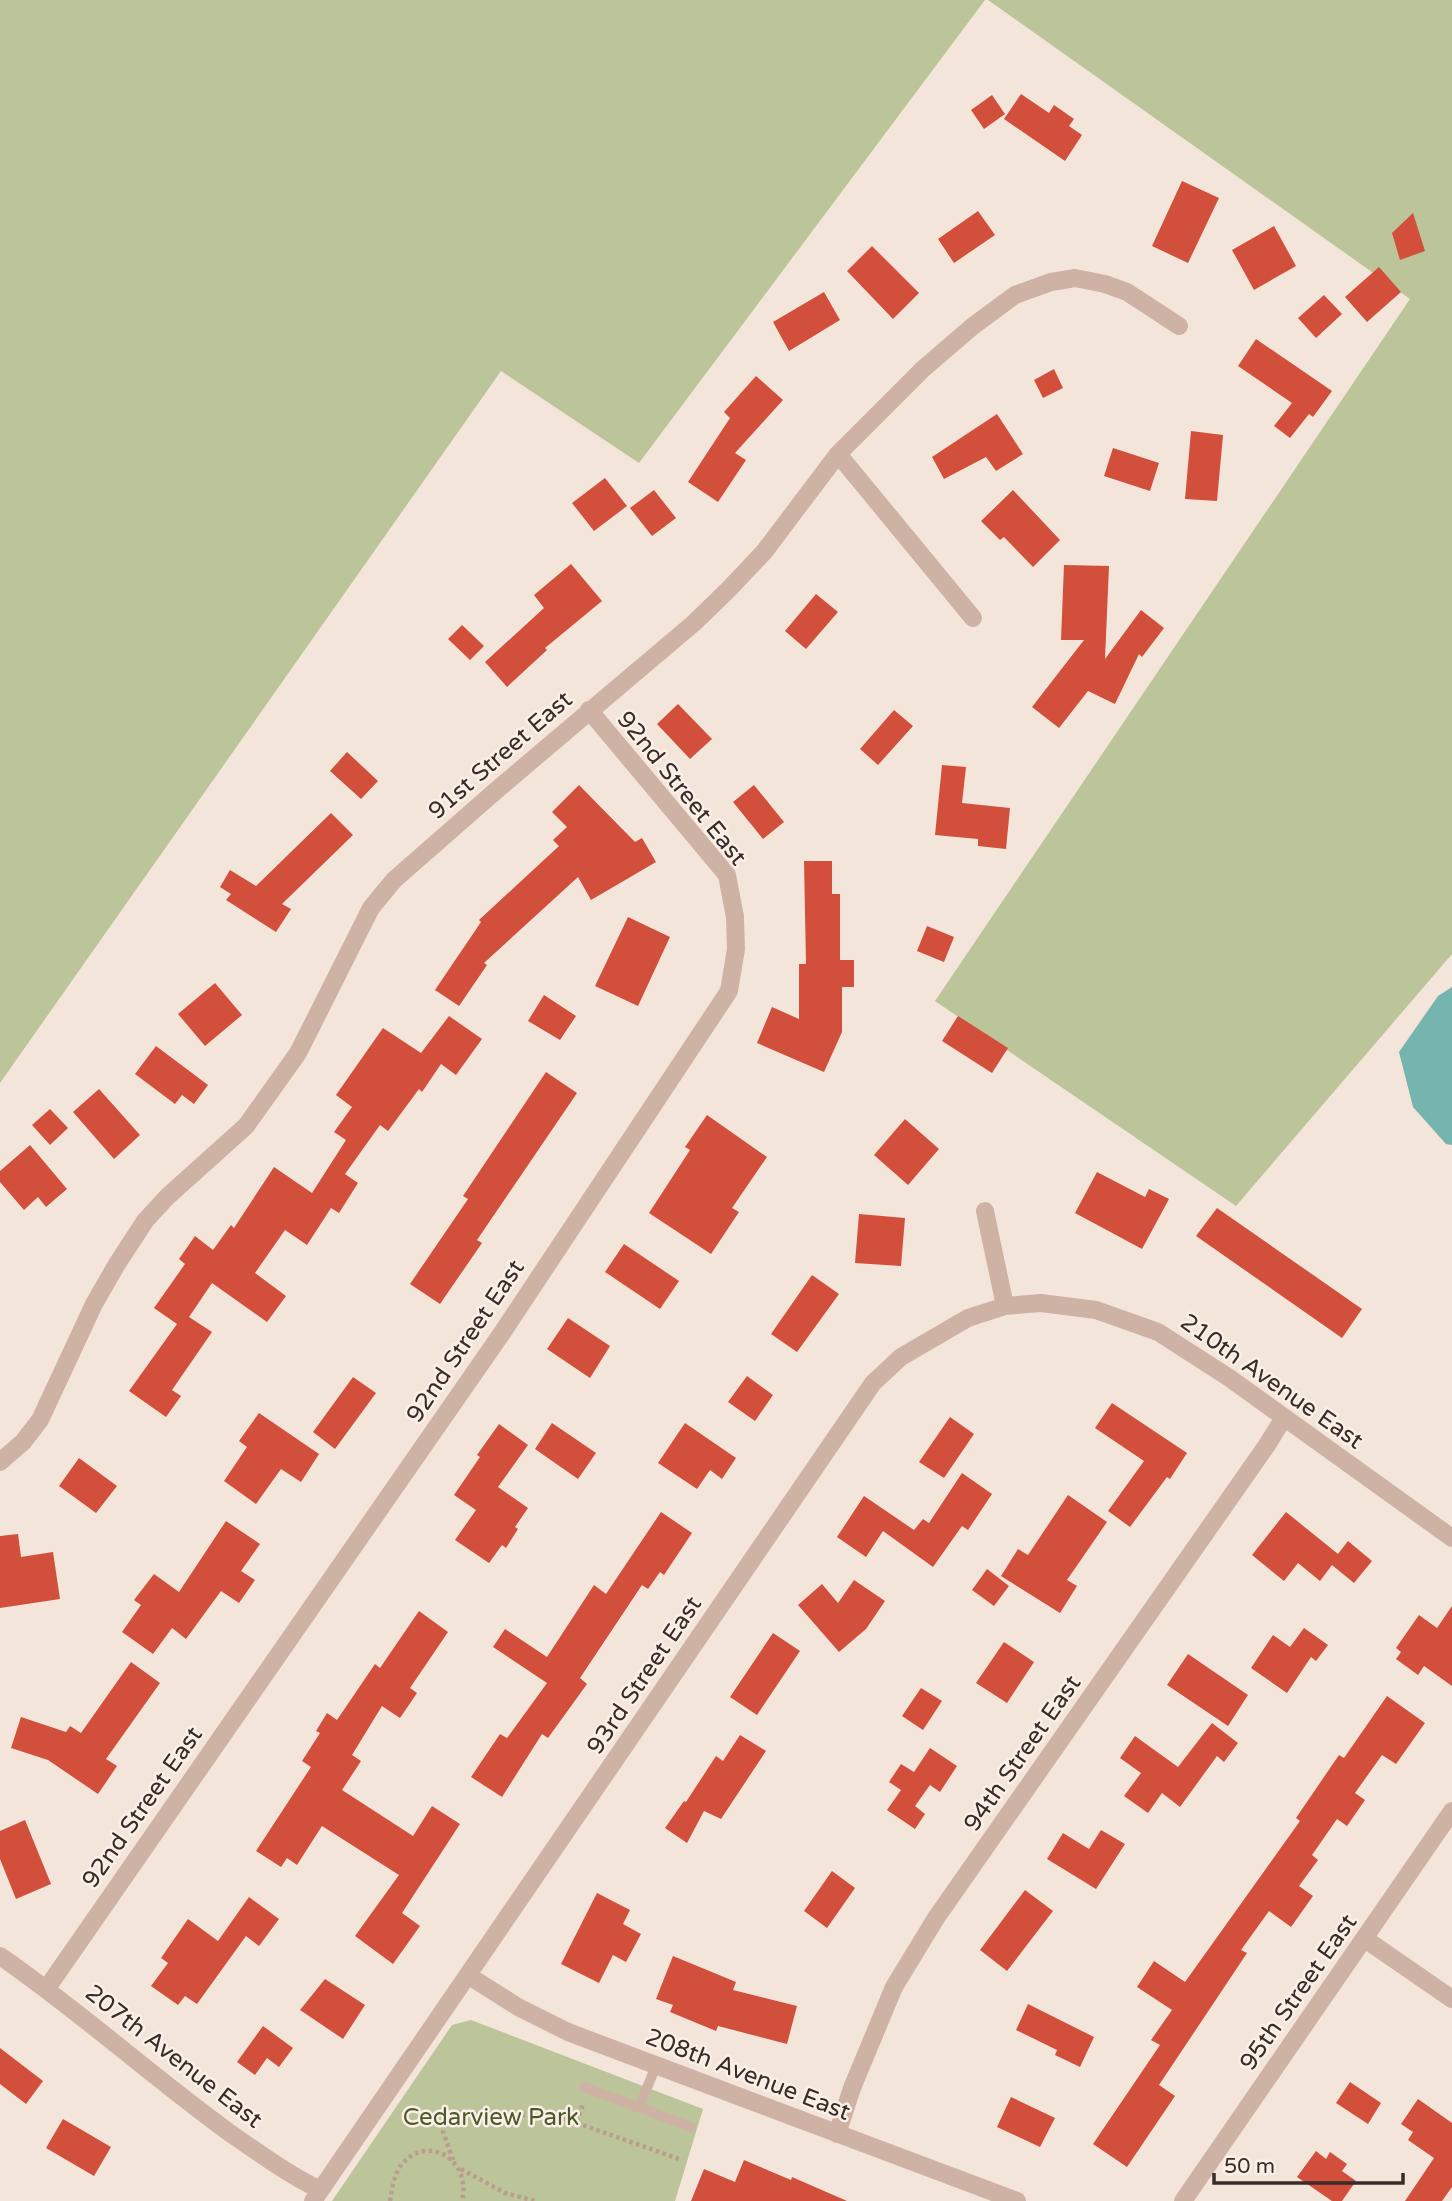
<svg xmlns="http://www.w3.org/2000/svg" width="1452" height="2201" font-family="'Varela Round',sans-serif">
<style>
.green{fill:#bbc599}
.water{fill:#76b4b0}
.building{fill:#d24f3b}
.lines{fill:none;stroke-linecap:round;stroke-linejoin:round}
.path{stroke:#ba9d8f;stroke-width:4.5;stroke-dasharray:3.5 3.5;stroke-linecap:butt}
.service{stroke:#ceb3a5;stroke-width:10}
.minor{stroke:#ceb3a5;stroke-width:18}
.labels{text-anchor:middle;stroke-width:5;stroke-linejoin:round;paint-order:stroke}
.street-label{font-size:24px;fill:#392b27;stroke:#fbf0e7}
.park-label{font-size:24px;fill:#4d5928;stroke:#fbf0e7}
</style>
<rect width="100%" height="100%" fill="#f4e5da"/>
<path class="green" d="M0 0H985L639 463 501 371 0 1083Z
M988 0H1452V954L1236 1206 935 1001 1410 299Z
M471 2020 703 2109 675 2201H332L452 2025Z"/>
<path class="water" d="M1452 987V1145L1446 1144 1413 1107 1399 1052 1438 996Z"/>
<path class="building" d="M1021 94 1049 113 1054 105 1074 119 1069 126 1082 135 1065 161 1004 119Z
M992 95 1005 114 984 129 971 110Z
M1182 181 1219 198 1188 263 1152 246Z
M978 211 995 235 954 263 938 239Z
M1413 213 1425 251 1400 260 1392 233Z
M1274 226 1296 266 1254 290 1232 250Z
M872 246 919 293 893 319 847 271Z
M1379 267 1401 292 1367 322 1345 297Z
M824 292 840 320 789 351 773 322Z
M1324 295 1342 314 1316 338 1298 318Z
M1256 339 1332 391 1313 417 1309 414 1290 438 1274 426 1292 403 1238 366Z
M1054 369 1063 388 1043 398 1034 380Z
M756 376 783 400 735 453 746 460 718 502 688 482 730 418 724 412Z
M997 414 1023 454 996 471 986 457 944 479 932 457Z
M1191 431 1223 435 1217 501 1185 499Z
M1113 448 1159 463 1150 491 1104 476Z
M605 478 627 506 594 531 572 503Z
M654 490 676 518 652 536 630 508Z
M1013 490 1060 540 1033 567 1004 537 1000 540 981 521Z
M571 564 602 601 545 648 547 650 507 687 485 662 544 608 534 595Z
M1064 565 1109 566 1105 659 1141 610 1164 628 1142 657 1139 654 1115 704 1088 691 1059 728 1032 707 1084 640H1061Z
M816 594 838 612 806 649 785 631Z
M462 625 484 646 470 660 448 639Z
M678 704 712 739 690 759 657 724Z
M894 710 913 726 878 765 860 749Z
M347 752 378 781 361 799 330 771Z
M942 765 966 767 962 803 1010 808 1006 849 978 846V839L935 835Z
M579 785 635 842 642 838 656 862 591 900 578 877 484 963 487 965 459 1006 435 990 481 922 479 920 559 846 553 840 567 827 552 812Z
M754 785 784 822 763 839 733 802Z
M331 813 353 835 282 904 291 909 276 932 226 900 231 894 220 887 230 870 256 886Z
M804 861H832V894H840V960H854V987H842V1032L824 1072 757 1043 772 1007 799 1019V964H806Z
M628 917 670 937 638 1006 595 986Z
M927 926 954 937 944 962 917 951Z
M215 983 242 1015 205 1046 178 1014Z
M544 995 576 1016 560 1040 528 1021Z
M449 1016 482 1039 456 1075 441 1064 422 1092 419 1089 388 1131 380 1125 345 1174 358 1183 339 1213 331 1208 307 1245 285 1230 255 1273 286 1296 267 1322 212 1283 189 1317 212 1332 172 1390 181 1396 166 1417 129 1391 177 1324 154 1308 185 1264 179 1259 195 1236 213 1250 231 1225 234 1228 274 1167 312 1193 346 1140 334 1132 352 1107 336 1095 383 1028 421 1053Z
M958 1016 1008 1048 992 1073 942 1041Z
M156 1046 208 1085 194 1104 182 1095 175 1104 135 1074Z
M546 1072 577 1093 477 1240 482 1243 440 1304 410 1284 468 1199 463 1196Z
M99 1089 140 1135 114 1159 73 1112Z
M50 1109 68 1128 50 1145 32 1125Z
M707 1115 767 1157 732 1208 739 1212 711 1254 649 1213 690 1150 685 1147Z
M905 1119 939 1149 908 1185 874 1155Z
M30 1145 67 1189 46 1207 38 1197 24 1210 0 1182V1171Z
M1097 1172 1145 1197 1149 1189 1169 1199 1142 1249 1075 1213Z
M1217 1208 1362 1309 1342 1338 1196 1236Z
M859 1214 905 1218 901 1266 855 1263Z
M624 1244 679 1281 660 1309 605 1272Z
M812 1275 839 1294 797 1352 771 1334Z
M568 1318 610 1346 590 1378 547 1349Z
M747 1376 773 1395 755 1421 728 1402Z
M353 1377 376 1393 335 1449 313 1432Z
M1112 1403 1187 1453 1170 1479 1167 1477 1130 1527 1108 1511 1144 1461 1095 1428Z
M259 1413 319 1454 301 1482 281 1469 256 1504 224 1481 247 1447 239 1441Z
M950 1417 974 1434 944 1478 919 1462Z
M552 1423 596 1453 578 1479 535 1449Z
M685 1423 736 1458 722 1479 710 1470 697 1489 658 1463Z
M499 1424 528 1445 498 1487 528 1508 515 1527 518 1529 506 1548 502 1545 489 1563 455 1540 476 1510 454 1495 480 1457 477 1455Z
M79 1458 117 1486 96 1513 59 1486Z
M962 1473 992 1494 968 1530 962 1526 933 1567 883 1531 866 1557 837 1537 864 1496 914 1530 923 1519 929 1523Z
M1068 1495 1107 1522 1067 1580 1077 1586 1060 1613 1001 1576 1018 1549 1028 1555Z
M661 1512 692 1533 664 1575 660 1572 648 1589 642 1585 580 1678 587 1684 548 1738 542 1734 502 1797 471 1777 500 1734 507 1738 547 1683 493 1647 505 1629 547 1657 594 1585 606 1594Z
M1286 1512 1338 1554 1348 1541 1372 1561 1354 1583 1332 1565 1320 1581 1298 1563 1284 1581 1252 1555Z
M226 1521 260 1544 241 1571 255 1580 239 1603 221 1591 186 1639 172 1628 153 1654 122 1632 141 1605 134 1600 154 1574 179 1592Z
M18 1534 21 1557 53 1552 60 1599 0 1608V1536Z
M987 1569 1009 1586 994 1606 972 1590Z
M854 1580 885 1601 866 1629 839 1652 798 1605 822 1584 838 1603Z
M1452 1606V1686L1424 1666 1418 1675 1396 1659 1401 1652 1396 1648 1419 1615 1437 1628Z
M419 1611 448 1632 410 1688 417 1693 400 1718 382 1706 352 1755 361 1761 342 1790 413 1836 432 1806 460 1824 402 1913 420 1926 393 1964 355 1936 399 1875 322 1826 297 1865 287 1858 281 1867 256 1851 311 1767 302 1761 320 1733 316 1731 327 1713 337 1720 375 1664 380 1668Z
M1304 1628 1328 1645 1316 1661 1311 1657 1287 1693 1251 1668 1273 1635 1290 1647Z
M773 1633 800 1651 757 1715 730 1697Z
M1004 1642 1034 1662 1007 1703 976 1683Z
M1188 1654 1248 1695 1228 1726 1167 1685Z
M131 1662 160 1683 106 1759 117 1766 98 1794 48 1760 11 1748 21 1717 66 1732 70 1726 81 1733Z
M921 1688 942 1701 923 1730 902 1716Z
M1387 1696 1425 1723 1396 1764 1382 1755 1355 1793 1365 1800 1347 1826 1337 1819 1312 1855 1318 1860 1299 1886 1313 1896 1291 1927 1269 1911 1241 1950 1247 1953 1159 2085 1175 2096 1127 2167 1093 2144 1160 2045 1151 2040 1172 2010 1137 1987 1154 1961 1185 1982 1300 1821 1296 1818 1339 1755 1344 1758Z
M1212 1723 1238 1743 1224 1762 1217 1756 1180 1807 1162 1793 1148 1813 1124 1796 1141 1773 1120 1758 1135 1736 1178 1767Z
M740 1735 766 1751 721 1819 704 1811 687 1843 665 1828 684 1801 686 1802 716 1756 723 1761Z
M930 1748 957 1766 940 1792 930 1785 915 1806 925 1814 915 1829 887 1810 901 1790 889 1782 901 1764 914 1772Z
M25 1820 51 1884 16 1899 0 1859V1831Z
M1101 1830 1125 1844 1096 1889 1047 1859 1063 1833 1089 1849Z
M832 1871 855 1888 827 1928 804 1911Z
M1025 1890 1053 1911 1007 1971 980 1950Z
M597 1893 630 1910 623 1924 641 1934 626 1962 613 1955 599 1983 561 1964Z
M249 1897 279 1919 259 1946 246 1936 197 2004 185 1996 178 2005 151 1986 168 1963 161 1958 188 1919 218 1941Z
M673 1956 736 1982 733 1990 797 2006 787 2044 718 2026 716 2031 670 2012 673 2005 656 1999Z
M325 1979 365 2005 343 2039 300 2010Z
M1028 2004 1094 2037 1080 2067 1055 2055 1057 2050 1016 2030Z
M263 2026 293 2048 279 2067 267 2058 255 2075 237 2062Z
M0 2048 43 2081 26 2104 0 2084Z
M1350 2082 1381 2103 1368 2124 1336 2103Z
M1011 2097 1055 2118 1040 2147 997 2127Z
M1418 2099 1452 2123V2187L1442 2201H1405L1434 2158 1408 2140 1413 2132 1401 2124Z
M63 2119 111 2147 94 2176 46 2148Z
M1316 2151 1326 2159 1330 2152 1347 2164 1342 2171 1356 2181 1342 2201H1332L1297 2177Z
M744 2160 791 2180 792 2177 847 2201H691L704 2169 735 2182Z"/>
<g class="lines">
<path class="path" d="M577 2122 583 2104
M453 2160 443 2132 448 2119 459 2113 557 2116 682 2160
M461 2169 505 2193 535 2201
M390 2201C392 2189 394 2174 402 2164 429 2133 472 2161 462 2201"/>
<path class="service" d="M584 2087 691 2127
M639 2107 656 2066"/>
<path class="minor" d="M838 454 973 618
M985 1211 1005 1306
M0 1462 23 1442 40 1420 94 1304 117 1264 145 1221 167 1197 246 1126 298 1053 371 908 394 880 499 788 694 623 729 589 764 552 838 454 923 369 973 326 1015 295 1051 282 1075 278 1105 284 1127 292 1179 326
M1365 1939 1452 1999
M0 1956C80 2011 151 2076 230 2133 260 2154 288 2174 320 2190
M469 1976 518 2007 568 2032 1017 2201
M47 1988 502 1333 729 991 736 949 735 917 727 875 589 710
M837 2134 852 2088 894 1987 936 1918 1267 1445 1283 1419
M313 2201 873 1383 901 1357 968 1318 1005 1306 1041 1303 1096 1310 1158 1332 1228 1377 1452 1538
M1183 2201 1452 1811"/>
</g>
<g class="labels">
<g class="street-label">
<text transform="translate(500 755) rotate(-41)" y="8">91st Street East</text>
<text transform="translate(682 788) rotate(51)" y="8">92nd Street East</text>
<text transform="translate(465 1341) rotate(-56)" y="8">92nd Street East</text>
<text transform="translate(1272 1381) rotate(35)" y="8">210th Avenue East</text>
<text transform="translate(644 1675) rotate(-56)" y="8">93rd Street East</text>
<text transform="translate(1022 1753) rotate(-55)" y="8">94th Street East</text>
<text transform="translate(142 1807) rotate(-55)" y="8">92nd Street East</text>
<text transform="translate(1298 1992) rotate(-55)" y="8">95th Street East</text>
<text transform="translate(174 2056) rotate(38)" y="8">207th Avenue East</text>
<text transform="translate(748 2074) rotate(21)" y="8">208th Avenue East</text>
</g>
<g class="park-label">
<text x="491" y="2125">Cedarview Park</text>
</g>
</g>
<path d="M1214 2173v10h189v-10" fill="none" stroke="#392b27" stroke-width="3.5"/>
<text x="1224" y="2173" font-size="21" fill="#392b27" stroke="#fbf0e7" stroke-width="5" paint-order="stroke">50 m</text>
</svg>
